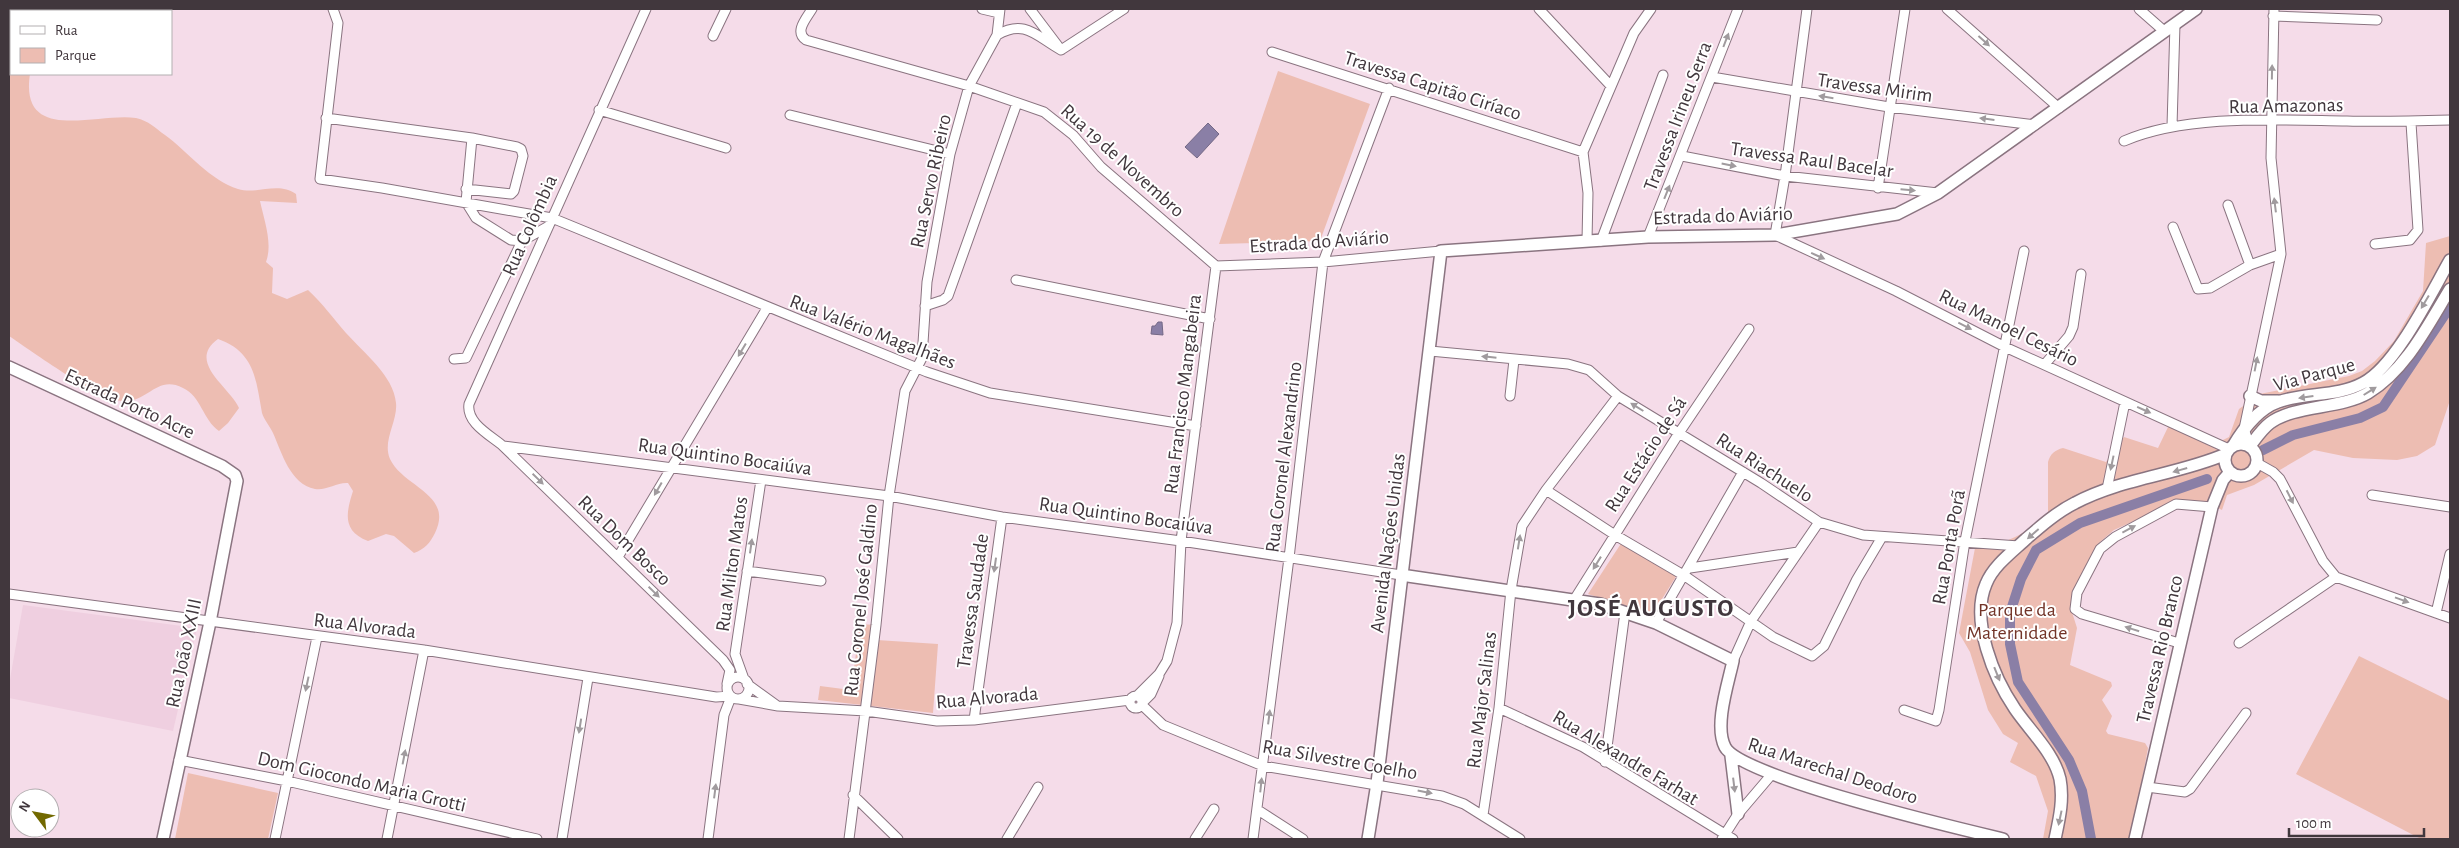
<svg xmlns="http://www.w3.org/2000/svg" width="2459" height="848" font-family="'Alegreya Sans',sans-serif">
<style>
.built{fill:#efcfe0}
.green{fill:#edbdb2}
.water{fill:#8a7fa6;stroke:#746986}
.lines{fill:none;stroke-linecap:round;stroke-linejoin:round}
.canal{stroke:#8a7fa6;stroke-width:10}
.minor-casing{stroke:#8a7480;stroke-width:11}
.tertiary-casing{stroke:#8a7480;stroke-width:14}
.minor{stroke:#fff;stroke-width:9}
.tertiary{stroke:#fff;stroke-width:11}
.oneway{fill:#a09b9e}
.labels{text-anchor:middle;stroke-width:4;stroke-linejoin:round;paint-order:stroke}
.street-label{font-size:20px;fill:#41373d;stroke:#fff}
.park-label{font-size:20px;fill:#723428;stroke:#fff}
.district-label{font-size:25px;font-weight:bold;letter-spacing:1px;fill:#41373d;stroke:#fff}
</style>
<rect width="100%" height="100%" fill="#f5dce9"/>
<path class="built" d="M23 605 197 628 173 731 9 698V685Z"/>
<path class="green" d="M9 18 11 19V74H30C19 145 98 112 136 118 149 121 155 128 165 135 188 152 211 181 238 189 257 195 278 181 296 194L297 203 260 201C264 220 273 243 266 262L273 268 272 293 287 299 308 290C323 304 333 318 346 333 363 352 394 376 396 403 398 421 382 441 390 459 403 487 454 494 435 533 430 543 425 549 414 553L394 536 386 534 368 541C342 531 346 513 353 491L348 483C337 482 326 491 315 489 290 484 282 453 273 433 270 426 264 420 262 413 256 380 255 352 218 339 186 362 230 387 239 408L228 423 219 431C203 420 201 396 183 388 156 374 148 404 121 401 96 398 33 352 9 336Z
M1278 71 1370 104 1320 241 1219 244Z
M2450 236V400L2435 445 2417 456 2397 460 2353 458 2314 450 2254 485 2227 495 2222 510 2208 503 2176 502 2114 530 2100 542 2082 574 2071 609 2077 628 2070 665 2111 682 2112 686 2102 700 2112 716 2106 731 2108 734 2145 743 2148 748 2131 839H2043L2048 811 2036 776 2010 762 2018 743 2003 734 1988 710 1970 652 1959 633 1975 548C1981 544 1987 547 1994 545 2015 539 2032 529 2048 512V462C2050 454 2055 450 2063 448L2106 462 2124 437 2158 448 2169 425 2213 445 2229 437 2239 409 2260 394 2349 376 2362 371 2375 361 2394 341 2423 291 2426 243Z
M1622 542 1677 575 1652 615 1588 594Z
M860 624 876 625 877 640 938 644 933 713 818 700 820 686 851 690Z
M2359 656 2450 701V839H2421L2296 774Z
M188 773 278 793 268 839H175Z"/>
<path class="water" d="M1208 123 1219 134 1197 158 1185 147Z
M1158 322H1162L1163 335 1151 334 1152 326H1155Z"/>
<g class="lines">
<path class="canal" d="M2263 450 2293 435 2360 418 2383 407 2450 307
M2091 839 2082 791 2069 760 2018 682 2010 644V613L2021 579 2036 550 2080 523 2207 479"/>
<g class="minor-casing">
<path id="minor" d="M333 9 338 23 320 179 382 188 552 218 927 372 990 393 1196 426
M646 9 469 404C466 423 490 435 503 446L723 660 730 670 727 684
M812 9C806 19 794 32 806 40L969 86 1044 112 1073 135 1101 167 1216 266
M982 9 999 13
M1030 9 1058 46
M1539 9 1610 85
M1807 9 1785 176 1775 235 1896 291 2005 347 2229 449
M1947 9 2059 108
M2139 9 2164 31
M2273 16 2377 20
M997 35C1025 19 1036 36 1061 50
M713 36 726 9
M1061 50 1124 9
M1272 52 1583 152
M1712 77 1889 107 2035 125
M599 110 726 148
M790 115 950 154
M326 118 472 138 466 202 476 218 511 240 522 241 547 227
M2172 126 2175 24
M2124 141C2187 114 2279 120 2347 121 2382 122 2416 121 2450 120
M1682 156 1785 176 1938 193
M1878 188 1905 9
M466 189 511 194 514 191 523 156 521 149 517 147 472 138
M2228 205 2250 265
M2173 227 2198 289 2210 288 2250 265 2281 254
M1648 237 1738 9
M1587 241 1588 193 1583 152 1634 33 1651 9
M1601 241 1663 75
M2375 244 2410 240 2418 230 2411 123
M1216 266 1323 262 1441 251
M1016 280 1210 319
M925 306 943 300 948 296 1017 103
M1430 351 1568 364 1589 370 1618 396 1761 483 1819 522 1863 535 2019 546
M454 359 466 358 522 241
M2045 364 2069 336 2073 327 2081 274
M1510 396 1514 360
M503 446 889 496 1002 517 1181 541 1401 575
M2250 446 2244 429 2281 254 2271 158 2274 9
M2257 463 2273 472 2280 479 2323 561 2336 577 2450 618
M2107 489 2125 402
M1546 490 1615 535 1685 576 1773 637 1812 656 1824 646 1857 579 1882 537
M2372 495 2450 507
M618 557 767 308
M1690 568 1798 552
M747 571 821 581
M9 594 424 650 716 697 730 696
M1574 600 1679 433 1749 329
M2436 613 2450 554
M1656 623 1743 472
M2179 643 2082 614 2075 609 2077 593 2100 549 2115 537 2176 504 2212 507
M2239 643 2336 577
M1733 661 1751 621 1819 522
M727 688a11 11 0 1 1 22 0a11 11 0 1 1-22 0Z
M744 679 735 654 761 480
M747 684 776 705
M1130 702a6 6 0 1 1 12 0a6 6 0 1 1-12 0Z
M1137 696 1159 674 1167 661 1177 623 1181 541 1216 266
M739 699 778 706 866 711 937 721 974 720 1130 700
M1143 702 1151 694 1159 676
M1142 705 1163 725 1263 766 1442 796 1464 804 1520 839
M1499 708 1583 747 1733 839
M1904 710 1936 721 1939 710 1965 541 2024 251
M974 720 1002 517
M179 760 287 781 537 839
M1605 762 1625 612
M2147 787 2185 792 2190 789 2246 713
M853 795 898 839
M1258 810 1303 839
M1483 815 1499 708 1511 590 1522 526 1546 490 1618 396
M275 839 317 637
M387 839 424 650
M562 839 588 678
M708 839 724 715 731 697
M849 839 876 625 889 496 905 391 922 358 927 282 950 154 969 86 997 35 1000 9
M1007 839 1038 787
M1195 839 1214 809
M1253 839 1289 558 1323 262 1389 88
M1722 839 1738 814 1772 774"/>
</g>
<g class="tertiary-casing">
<path id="tertiary" d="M9 367 222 466 235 475 237 481 210 622 163 839
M2250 396 2261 401H2278
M2225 460a16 16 0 1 1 32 0a16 16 0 1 1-32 0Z
M2233 446C2244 428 2258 409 2278 402 2305 392 2337 397 2363 383 2396 366 2431 293 2450 260
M2250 446C2256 438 2262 429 2270 423 2294 405 2341 409 2368 393 2406 370 2428 325 2450 289
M1401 575 1600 604 1656 623 1733 661C1728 684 1714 726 1725 747 1740 777 1961 829 2003 839
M1731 756 1738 814
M1368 839 1377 783 1441 251 1648 237 1775 235 1897 214 1938 193 2196 9
M2055 839C2059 820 2064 800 2060 779 2054 753 2030 731 2015 709 1994 678 1970 621 1986 584 1993 566 2012 552 2026 539 2041 526 2057 512 2075 503 2122 478 2177 475 2226 454
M2135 839 2212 507 2223 480 2230 472"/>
</g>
<use href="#minor" class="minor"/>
<use href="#tertiary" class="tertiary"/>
</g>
<defs><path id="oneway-solid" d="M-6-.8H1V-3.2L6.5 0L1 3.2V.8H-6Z" transform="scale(1.25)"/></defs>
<g class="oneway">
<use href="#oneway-solid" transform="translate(1726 40) rotate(-69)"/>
<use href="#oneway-solid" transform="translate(1984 41) rotate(42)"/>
<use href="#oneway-solid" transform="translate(2272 72) rotate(-89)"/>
<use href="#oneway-solid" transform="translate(1826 97) rotate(-171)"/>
<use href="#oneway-solid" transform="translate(1987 119) rotate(-173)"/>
<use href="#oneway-solid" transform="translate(1729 165) rotate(11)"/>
<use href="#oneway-solid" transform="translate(1908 190) rotate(5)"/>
<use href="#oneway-solid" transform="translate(1667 192) rotate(-68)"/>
<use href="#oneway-solid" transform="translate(2275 205) rotate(-97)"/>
<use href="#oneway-solid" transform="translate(1818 256) rotate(24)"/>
<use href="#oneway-solid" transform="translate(2425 302) rotate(121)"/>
<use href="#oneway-solid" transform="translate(1965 326) rotate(27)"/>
<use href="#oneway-solid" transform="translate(742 350) rotate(121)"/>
<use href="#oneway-solid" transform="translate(1489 357) rotate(-174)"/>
<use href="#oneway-solid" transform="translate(2256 364) rotate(-79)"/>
<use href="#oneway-solid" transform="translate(2370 391) rotate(-32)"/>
<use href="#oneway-solid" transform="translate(2306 397) rotate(172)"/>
<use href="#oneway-solid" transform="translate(1637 407) rotate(-148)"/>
<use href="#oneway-solid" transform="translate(2144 410) rotate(24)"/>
<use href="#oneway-solid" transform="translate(2112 463) rotate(102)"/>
<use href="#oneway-solid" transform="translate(2180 470) rotate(164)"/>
<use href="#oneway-solid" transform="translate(538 479) rotate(44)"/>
<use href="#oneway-solid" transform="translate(658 489) rotate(120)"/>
<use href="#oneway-solid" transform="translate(2290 497) rotate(63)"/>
<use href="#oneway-solid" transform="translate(2129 529) rotate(-28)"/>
<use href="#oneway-solid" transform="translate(2033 534) rotate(139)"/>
<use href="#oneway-solid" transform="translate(1519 542) rotate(-81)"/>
<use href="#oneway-solid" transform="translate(751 546) rotate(-82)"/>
<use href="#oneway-solid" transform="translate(1597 563) rotate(122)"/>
<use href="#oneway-solid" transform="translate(995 565) rotate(98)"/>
<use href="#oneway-solid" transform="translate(654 592) rotate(44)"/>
<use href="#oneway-solid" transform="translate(2402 600) rotate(20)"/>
<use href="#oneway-solid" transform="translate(2132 629) rotate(-163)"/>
<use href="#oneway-solid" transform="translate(1997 674) rotate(68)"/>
<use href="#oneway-solid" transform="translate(307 684) rotate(102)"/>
<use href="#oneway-solid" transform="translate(1269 717) rotate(-83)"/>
<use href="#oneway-solid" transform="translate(580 726) rotate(99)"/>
<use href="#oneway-solid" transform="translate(404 757) rotate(-79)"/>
<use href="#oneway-solid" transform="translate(1261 785) rotate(-84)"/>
<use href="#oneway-solid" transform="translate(1734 785) rotate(83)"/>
<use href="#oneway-solid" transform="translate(715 791) rotate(-83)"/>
<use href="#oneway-solid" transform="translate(1425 792) rotate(11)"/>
<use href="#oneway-solid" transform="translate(2060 818) rotate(102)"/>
</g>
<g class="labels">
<g class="street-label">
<text transform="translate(1433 85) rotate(18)" y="7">Travessa Capitão Ciríaco</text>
<text transform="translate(1875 87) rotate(8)" y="7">Travessa Mirim</text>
<text transform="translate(2286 105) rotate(-1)" y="7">Rua Amazonas</text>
<text transform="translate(1677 116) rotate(-69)" y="7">Travessa Irineu Serra</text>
<text transform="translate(1812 159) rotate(8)" y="7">Travessa Raul Bacelar</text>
<text transform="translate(1123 160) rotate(42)" y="7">Rua 19 de Novembro</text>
<text transform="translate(930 181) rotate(-78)" y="7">Rua Servo Ribeiro</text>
<text transform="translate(1723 215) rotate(-2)" y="7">Estrada do Aviário</text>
<text transform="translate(529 225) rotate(-66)" y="7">Rua Colômbia</text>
<text transform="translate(1319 241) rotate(-4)" y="7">Estrada do Aviário</text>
<text transform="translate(2009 327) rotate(26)" y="7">Rua Manoel Cesário</text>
<text transform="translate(873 331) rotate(21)" y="7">Rua Valério Magalhães</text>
<text transform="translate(2314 374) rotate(-15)" y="7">Via Parque</text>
<text transform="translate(1182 394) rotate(-83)" y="7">Rua Francisco Mangabeira</text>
<text transform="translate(130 403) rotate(25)" y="7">Estrada Porto Acre</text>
<text transform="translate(1645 454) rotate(-57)" y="7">Rua Estácio de Sá</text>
<text transform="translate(725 456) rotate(8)" y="7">Rua Quintino Bocaiúva</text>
<text transform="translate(1283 457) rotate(-83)" y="7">Rua Coronel Alexandrino</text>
<text transform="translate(1765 467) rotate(33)" y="7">Rua Riachuelo</text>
<text transform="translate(1126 515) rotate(8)" y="7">Rua Quintino Bocaiúva</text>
<text transform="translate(625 540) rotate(44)" y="7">Rua Dom Bosco</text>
<text transform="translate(1387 543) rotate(-83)" y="7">Avenida Nações Unidas</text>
<text transform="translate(1948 547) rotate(-80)" y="7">Rua Ponta Porã</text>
<text transform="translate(731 564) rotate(-82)" y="7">Rua Milton Matos</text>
<text transform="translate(860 600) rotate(-84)" y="7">Rua Coronel José Galdino</text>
<text transform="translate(972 601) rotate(-82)" y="7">Travessa Saudade</text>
<text transform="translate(365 625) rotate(7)" y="7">Rua Alvorada</text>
<text transform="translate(2159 649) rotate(-77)" y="7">Travessa Rio Branco</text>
<text transform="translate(183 653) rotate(-78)" y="7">Rua João XXIII</text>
<text transform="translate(987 697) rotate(-5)" y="7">Rua Alvorada</text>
<text transform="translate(1481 700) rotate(-83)" y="7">Rua Major Salinas</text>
<text transform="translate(1626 757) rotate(31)" y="7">Rua Alexandre Farhat</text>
<text transform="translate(1340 759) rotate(10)" y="7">Rua Silvestre Coelho</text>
<text transform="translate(1833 770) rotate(18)" y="7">Rua Marechal Deodoro</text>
<text transform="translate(362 781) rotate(13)" y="7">Dom Giocondo Maria Grotti</text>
</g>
<g class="park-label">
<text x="2017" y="616">Parque da<tspan x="2017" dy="23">Maternidade</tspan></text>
</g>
<g class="district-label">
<text x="1651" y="616">JOSÉ AUGUSTO</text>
</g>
</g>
<rect width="2459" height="848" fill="none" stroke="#41373d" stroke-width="20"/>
<rect x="10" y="10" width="162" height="65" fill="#ffffff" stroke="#b3afb1"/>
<rect x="20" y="26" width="25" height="8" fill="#ffffff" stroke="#b3afb1"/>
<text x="55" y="35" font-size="15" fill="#41373d">Rua</text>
<rect x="20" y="48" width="25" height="15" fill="#edbdb2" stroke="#b3afb1"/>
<text x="55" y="60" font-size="15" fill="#41373d">Parque</text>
<g transform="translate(35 813) rotate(302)"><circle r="24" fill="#ffffff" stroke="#b3afb1"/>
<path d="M0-4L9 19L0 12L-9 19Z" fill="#726900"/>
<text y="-8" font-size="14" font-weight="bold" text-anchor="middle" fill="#41373d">N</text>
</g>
<path d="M2289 828v8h135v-8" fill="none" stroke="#41373d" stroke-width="2.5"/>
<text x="2296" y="828" font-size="15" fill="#41373d" stroke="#ffffff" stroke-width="4" paint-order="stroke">100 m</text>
</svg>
